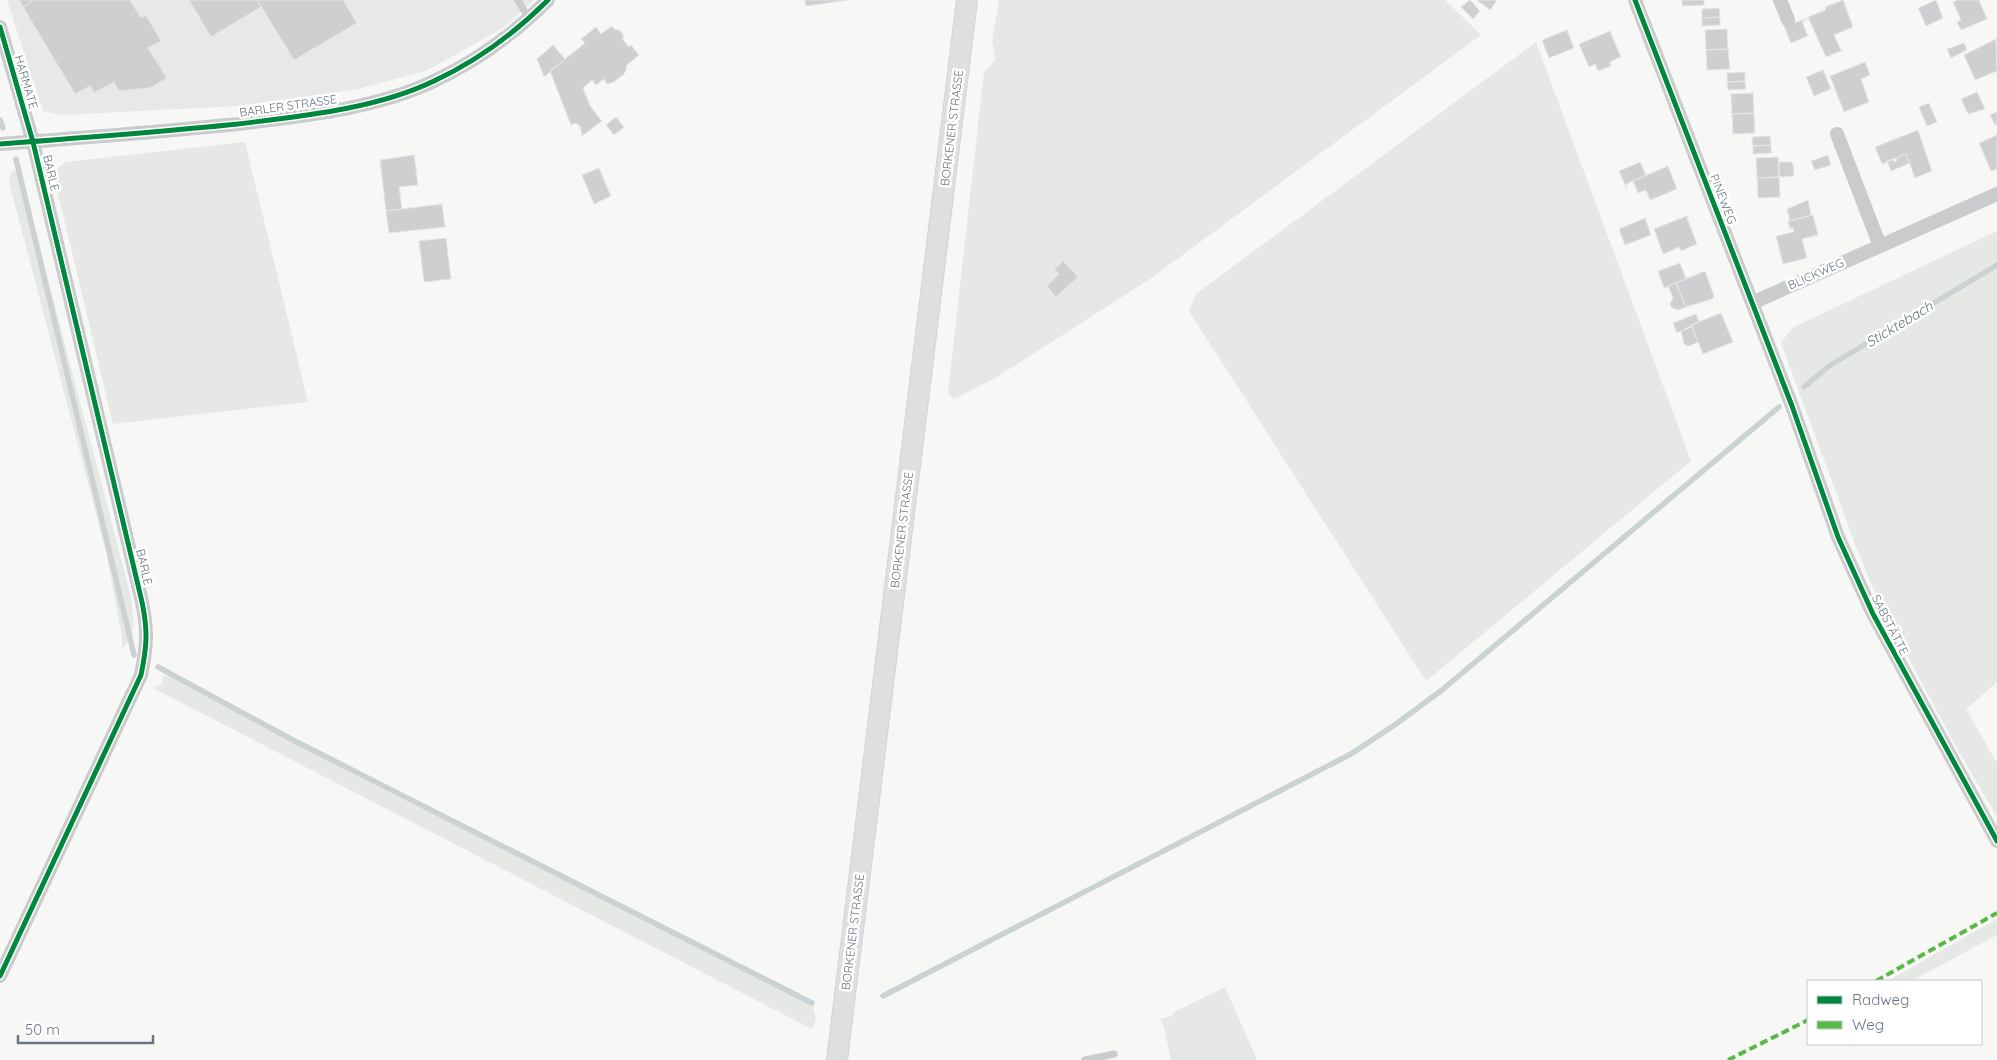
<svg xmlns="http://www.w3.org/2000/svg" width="1997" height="1060" font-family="Quicksand,sans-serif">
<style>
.built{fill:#e7e9e9}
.green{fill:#e5e8e4}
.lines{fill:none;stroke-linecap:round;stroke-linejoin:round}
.stream{stroke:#cbd2d4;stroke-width:5.5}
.building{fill:#cdcfd0;stroke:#e6e6e6}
.secondary-casing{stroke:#d3d4d4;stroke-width:22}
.lane{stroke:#cacbcc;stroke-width:7}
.street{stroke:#cacbcc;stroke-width:14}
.secondary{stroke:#dedfe0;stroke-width:20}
.quiet{stroke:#58b947;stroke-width:4;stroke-dasharray:8 4;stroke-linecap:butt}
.cycleway-casing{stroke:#fff;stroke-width:8}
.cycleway{stroke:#00873e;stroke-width:5}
.labels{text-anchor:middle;stroke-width:5;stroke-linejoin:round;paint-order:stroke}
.street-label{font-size:12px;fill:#697784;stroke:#fff}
.water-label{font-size:14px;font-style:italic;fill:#65787f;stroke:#fff}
</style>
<rect width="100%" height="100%" fill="#f7f7f6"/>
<path class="built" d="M7 0H534L503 28 426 71 358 89 237 106 63 115 43 111Z"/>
<path class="green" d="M999 0H1445L1481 35 1150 279 997 377 954 399 948 393 984 72 996 59 992 41Z
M1536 42 1691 461 1426 681 1189 311 1196 294Z
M245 142 308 402 113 424 54 177 55 170 66 162Z
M19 168 131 597C133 619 138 632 122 649V636L106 552 9 182 11 173Z
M1997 231V682L1966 709 1997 763V817L1954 743 1880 604 1858 552 1781 343 1792 328Z
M163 676 170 677 812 1003 816 1019 812 1029 153 688 162 684Z
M1997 919V935L1911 981H1887Z
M1225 987 1257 1060H1171L1164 1028 1160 1019 1171 1016 1176 1011Z"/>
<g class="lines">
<path class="stream" d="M0 120 3 128
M16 159 134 655
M1804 387 1829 366 1997 265
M158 667 291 739 812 1003
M883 996 1351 754 1396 724 1442 690 1779 407"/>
</g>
<path class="building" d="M19 0H30L31 2 23 7Z
M30 0H130L141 18 146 15 161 41 148 48 167 78 150 88 119 91 114 82 94 93 90 86 75 94 23 7 31 2Z
M189 0H257L261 7 211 37Z
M257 0H343L357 23 294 60Z
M805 0H849L806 6Z
M1470 0 1480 11 1473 19 1461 7Z
M1477 0H1497L1490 10Z
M1682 0H1704V5L1682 6Z
M1843 0 1853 27 1834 35 1841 50H1843L1826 57 1808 17 1826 10 1825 7Z
M1936 0 1943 18 1926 26 1918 8Z
M1958 0H1979L1987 19 1961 30 1957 22 1961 20 1953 2Z
M1719 8 1720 17 1702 18V9Z
M1720 17V25L1702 26V18Z
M1809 18 1802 22 1808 36 1791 43 1784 26Z
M612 26 614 29 619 30 623 34V40L629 47 631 45 639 55 626 66 627 68 624 74 614 82 607 84 604 79 596 85 592 80 583 88 590 106 602 121 582 136 580 126 575 123 571 125 550 71 585 43 581 39 596 27 601 34Z
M1727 29 1728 49 1706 50 1705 30Z
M1567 30 1574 48 1549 58 1542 40Z
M1610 31 1621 57 1610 62 1611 66 1598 71 1595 64 1589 67 1579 44Z
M1996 39 1997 71 1975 80 1964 55Z
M1964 43 1967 50 1951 58 1947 49Z
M553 45 565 59 544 77 537 59Z
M1728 49 1730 69 1707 70 1706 50Z
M1865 62 1870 75 1861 79 1869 102 1844 112 1830 76Z
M1823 70 1831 89 1814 96 1806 77Z
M1745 72V81L1727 82V73Z
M1745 81 1746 89 1728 90 1727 82Z
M1977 92 1985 109 1968 114 1961 99Z
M1753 93 1754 113 1732 114 1731 94Z
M1929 103 1937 122 1927 126 1919 107Z
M1997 112V124L1995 125 1990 115Z
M1754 113 1755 133 1733 134 1732 114Z
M616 117 624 127 614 135 606 125Z
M1918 130 1932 171 1915 178 1906 154 1882 164 1875 147Z
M1997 135V169L1991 171 1979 143Z
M1770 136 1771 145 1753 146 1752 137Z
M1771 145V153L1753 154V146Z
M1906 154 1910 163 1891 171 1887 161 1893 159 1894 162 1897 161 1896 158Z
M414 155 418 185 399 187 402 209 386 211 380 160Z
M1828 155 1831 165 1815 170 1811 161Z
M1778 157 1779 177 1757 178 1756 158Z
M1640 162 1646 175 1626 184 1627 189 1619 171Z
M1779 162H1791L1793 164 1794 176 1779 177Z
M1668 166 1677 189 1650 200 1646 190 1638 193 1633 181Z
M599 168 611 196 594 204 582 175Z
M1779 177 1780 197 1758 198 1757 178Z
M1808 200 1811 215 1790 221 1787 209Z
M442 204 445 227 389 233 386 211Z
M1689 215 1687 218 1697 244 1681 251 1679 247 1663 254 1654 229Z
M1813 215 1818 235 1802 239 1807 258 1783 264 1776 236 1794 232 1793 228 1790 229 1788 221Z
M1645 218 1651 235 1625 245 1619 229Z
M446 238 451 279 424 282 419 241Z
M1063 261 1078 277 1056 297 1047 286 1059 274 1054 270Z
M1680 263 1686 279 1664 288 1658 271Z
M1705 271 1714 296 1712 299 1686 307 1676 283Z
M1676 283 1686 307 1678 310 1672 308 1670 304 1673 298 1668 286Z
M1721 313 1733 342 1703 354 1691 325Z
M1696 314 1699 322 1677 333 1673 323Z
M1692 327 1698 342 1689 346 1684 344 1681 331Z"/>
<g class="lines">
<g class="secondary-casing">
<path id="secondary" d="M837 1060 967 0"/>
</g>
<path class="lane" d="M518 0 529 19
M1085 1060 1114 1054"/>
<path class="street" d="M1635 0 1792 406 1838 537 1873 614 1997 841
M1780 0 1788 20
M0 27 33 142 142 602C148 631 147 646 141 675L0 976
M1837 134 1880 246
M0 144C80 138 159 132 238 124 302 116 376 109 434 81 477 61 515 33 548 0
M1752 303 1997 194"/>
<use href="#secondary" class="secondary"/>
<path class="quiet" d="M1876 981 1997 913
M1728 1060 1808 1020"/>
<g class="cycleway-casing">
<path id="cycleway" d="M1635 0 1792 406 1838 537 1873 614 1997 841
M0 27 33 142 142 602C148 631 147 646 141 675L0 976
M0 144C80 138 159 132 238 124 302 116 376 109 434 81 477 61 515 33 548 0"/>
</g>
<use href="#cycleway" class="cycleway"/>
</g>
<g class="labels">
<g class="street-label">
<text transform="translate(26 82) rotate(74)" y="4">HARMATE</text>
<text transform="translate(288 106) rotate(-8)" y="4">BARLER STRASSE</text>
<text transform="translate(952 128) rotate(-83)" y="4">BORKENER STRASSE</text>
<text transform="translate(51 173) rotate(77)" y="4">BARLE</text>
<text transform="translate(1723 199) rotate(69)" y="4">PINEWEG</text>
<text transform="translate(1816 274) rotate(-24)" y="4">BLICKWEG</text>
<text transform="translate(902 530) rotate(-83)" y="4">BORKENER STRASSE</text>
<text transform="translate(144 567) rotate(77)" y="4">BARLE</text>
<text transform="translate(1890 625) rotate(63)" y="4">SABSTÄTTE</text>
<text transform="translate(853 932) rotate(-83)" y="4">BORKENER STRASSE</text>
</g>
<g class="water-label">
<text transform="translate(1899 324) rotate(-31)" y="5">Sticktebach</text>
</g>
</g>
<rect x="1807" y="980" width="175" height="65" fill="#ffffff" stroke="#c3c9ce"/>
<rect x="1817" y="996" width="25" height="8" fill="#00873e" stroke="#c3c9ce"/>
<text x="1852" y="1005" font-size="15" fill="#697784">Radweg</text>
<rect x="1817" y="1021" width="25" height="8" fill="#58b947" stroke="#c3c9ce"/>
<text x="1852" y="1030" font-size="15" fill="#697784">Weg</text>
<path d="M18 1035v8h135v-8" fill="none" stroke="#697784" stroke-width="2.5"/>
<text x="25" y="1035" font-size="15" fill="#697784" stroke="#ffffff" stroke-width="4" paint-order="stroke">50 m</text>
</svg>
